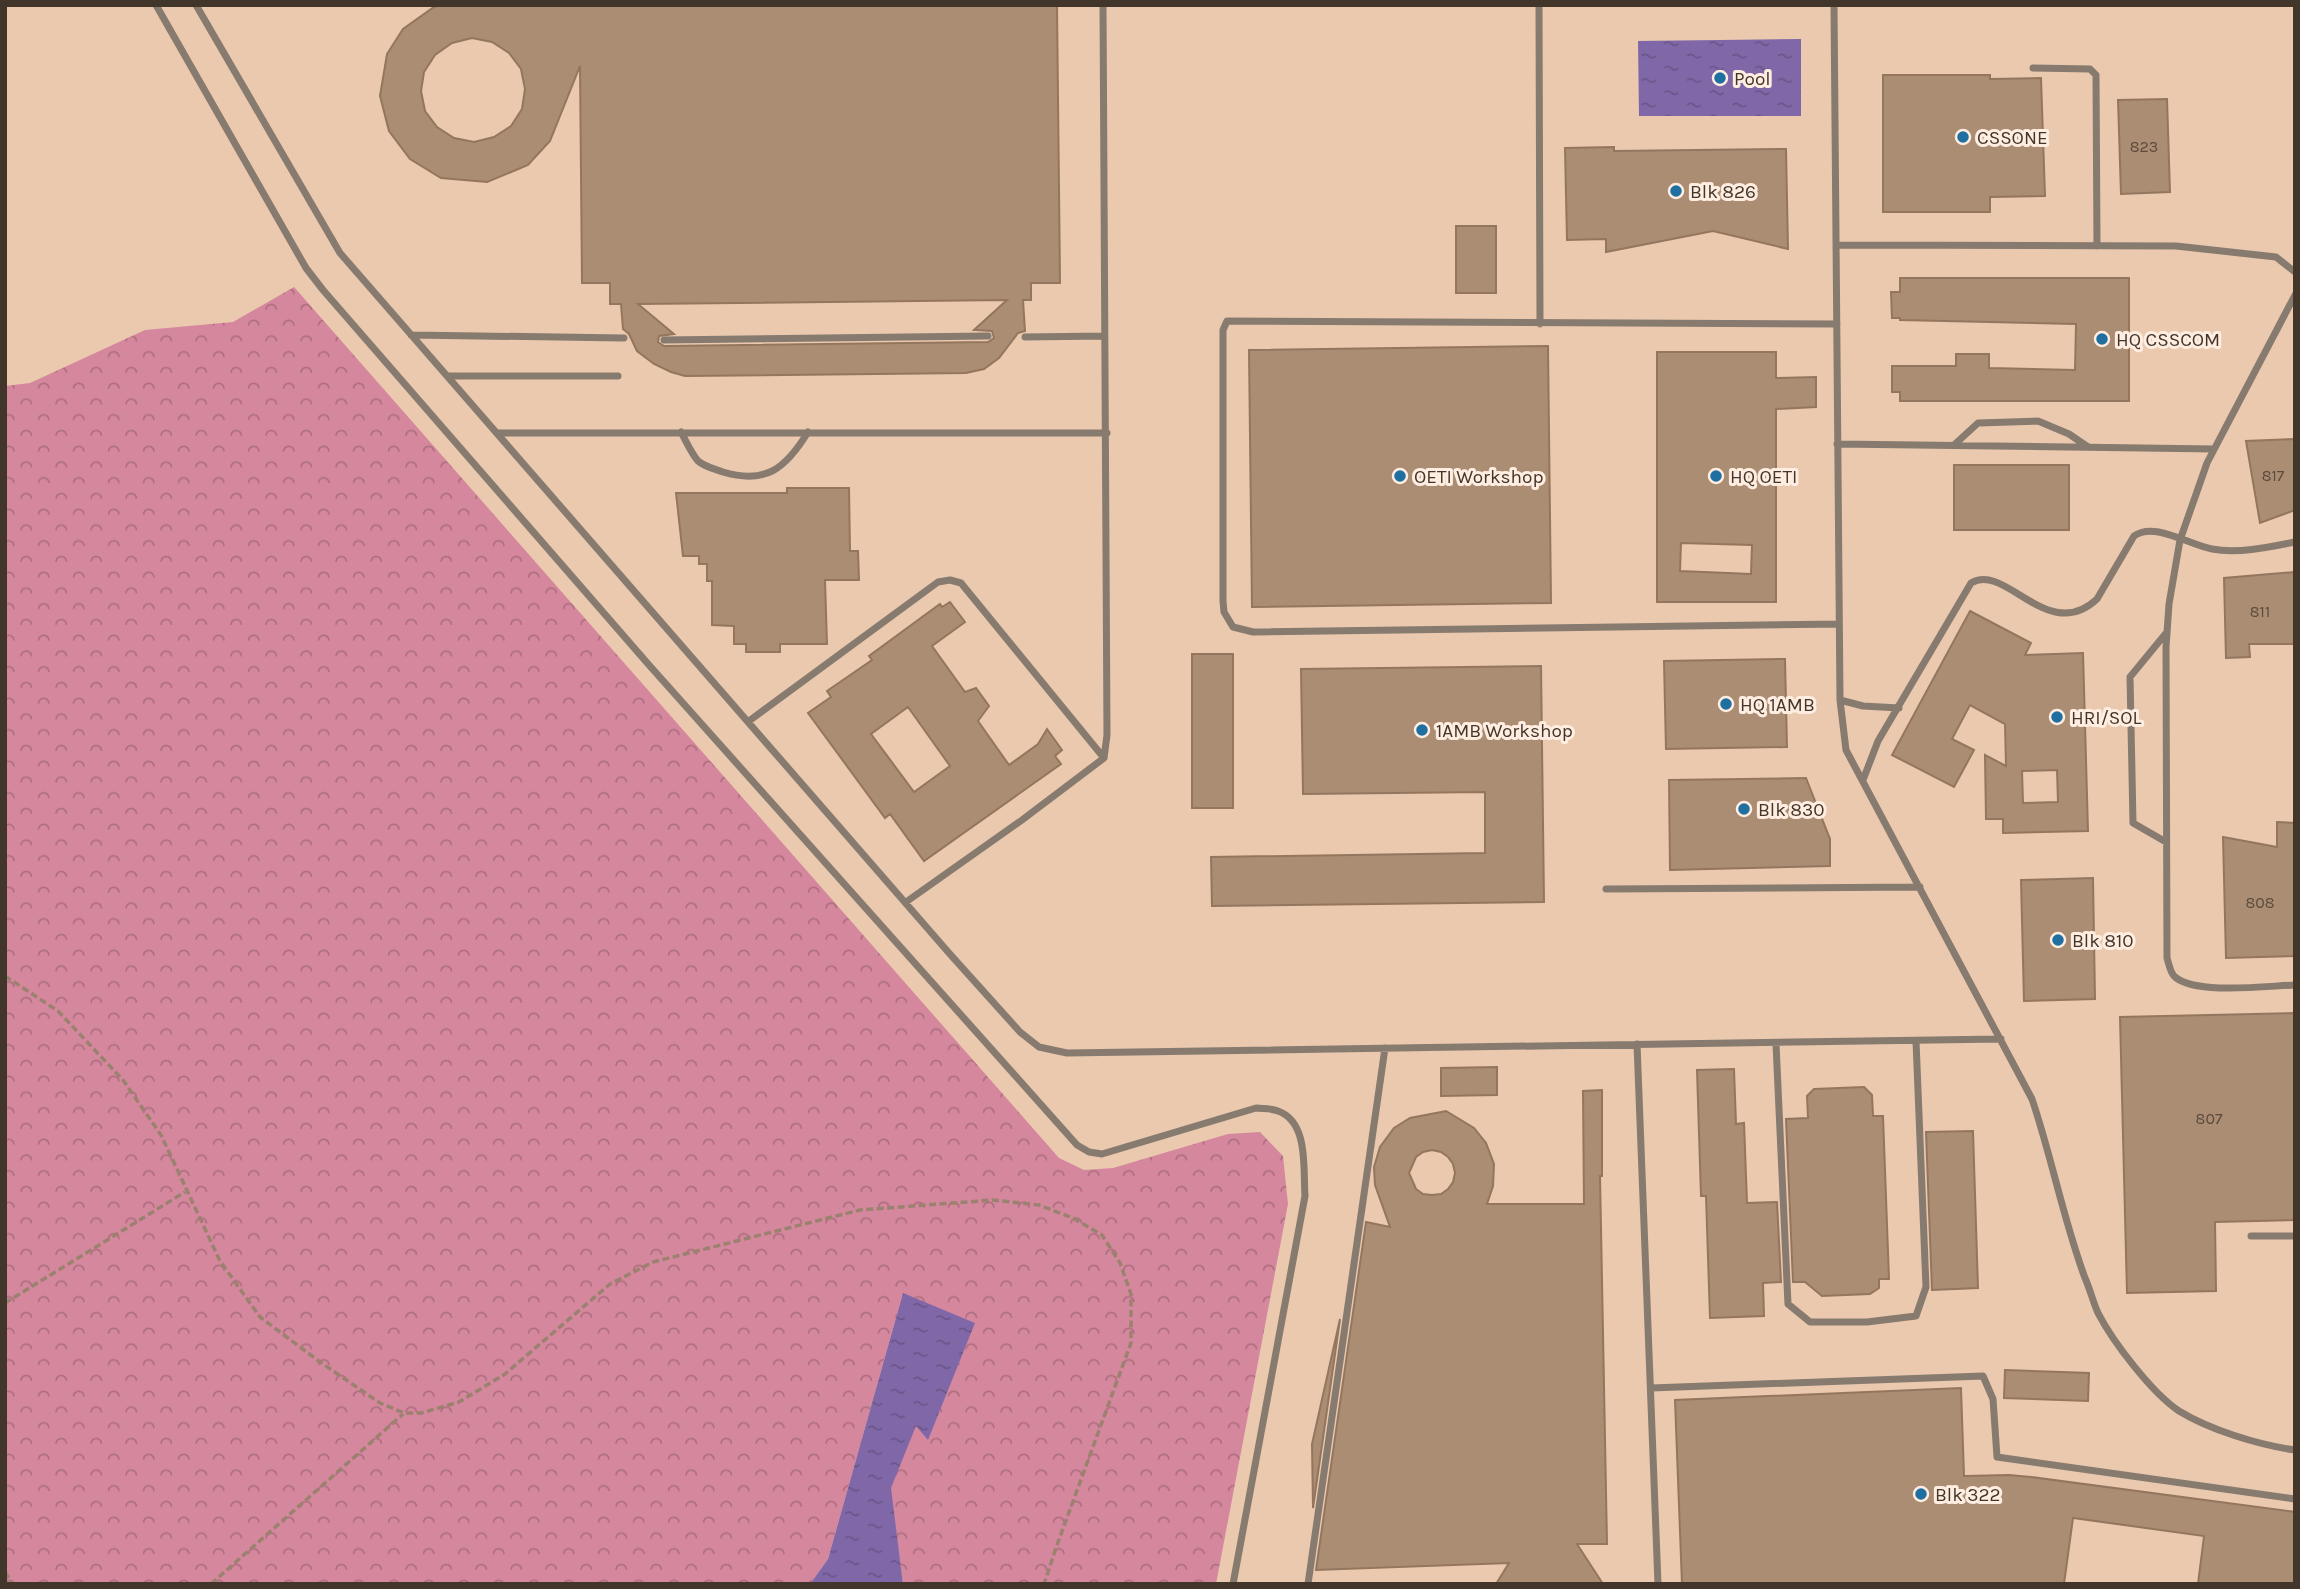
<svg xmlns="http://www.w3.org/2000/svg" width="2300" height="1589" font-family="Karla,sans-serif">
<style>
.forest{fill:url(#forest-crowns)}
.water{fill:url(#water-ripples)}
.building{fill:#ab8d74;stroke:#94765e;stroke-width:2;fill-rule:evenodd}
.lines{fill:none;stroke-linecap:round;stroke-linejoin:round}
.path{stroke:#9a826f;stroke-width:3.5;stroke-dasharray:7 3.5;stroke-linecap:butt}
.service{stroke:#877a6f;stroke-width:7}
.poi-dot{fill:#1f70a1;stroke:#feede0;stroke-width:2.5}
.labels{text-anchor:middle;stroke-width:6;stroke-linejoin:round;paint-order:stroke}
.number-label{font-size:16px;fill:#5c4b3c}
.poi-label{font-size:19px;fill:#42352a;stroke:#feede0;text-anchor:start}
</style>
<defs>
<pattern id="forest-crowns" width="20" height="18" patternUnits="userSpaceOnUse" patternTransform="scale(1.75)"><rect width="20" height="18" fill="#d5879d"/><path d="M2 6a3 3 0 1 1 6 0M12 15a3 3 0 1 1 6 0" fill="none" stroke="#ae6f80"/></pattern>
<pattern id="water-ripples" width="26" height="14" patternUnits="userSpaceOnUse" patternTransform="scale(1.75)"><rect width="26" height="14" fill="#8068a8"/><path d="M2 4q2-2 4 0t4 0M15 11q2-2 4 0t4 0" fill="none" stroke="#6a5689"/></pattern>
</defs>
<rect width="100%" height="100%" fill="#eac9ae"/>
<path class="forest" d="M294 287 1059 1158 1084 1170 1113 1168 1228 1134 1260 1132 1283 1156 1288 1204 1216 1584H903L890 1488 916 1425 928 1439 903 1293 828 1559 810 1584H5V386L30 383 145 330 233 322Z"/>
<path class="water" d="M1801 39V116H1639L1638 41Z
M903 1293 975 1323 928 1440 916 1426 891 1488 903 1584H810L828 1559Z"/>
<path class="building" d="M441 5H1057L1060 283H1031V300H1023L1025 331 1018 333 999 358 984 369 966 373 685 376 671 372 654 364 637 351 629 334 623 329 621 304H610V283H582L580 66 550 141 528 165 487 182 441 178 410 159 389 131 380 96 387 54 403 29 434 7ZM472 38 492 42 509 53 521 69 525 89 522 109 511 126 494 137 474 142 454 138 437 127 425 111 421 91 424 72 435 55 452 43ZM1007 300 974 330 992 331 994 338 988 342 664 346 658 342 659 336 674 334 638 304Z
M1883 75H1990V79L2041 78 2045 196 1990 197V212H1883Z
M2167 99 2170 192 2121 194 2118 100Z
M1614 147V151L1786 149 1788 249 1713 231 1606 252V239L1567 240 1565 148Z
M1456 226H1496V293H1456Z
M1900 278H2129V401H1900V392H1892V366H1956V354H1989V368L2075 370 2076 324 1900 320V318H1892L1891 292H1900Z
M1548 346 1551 603 1252 607 1249 350Z
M1657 352H1776V378L1816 377V407L1776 409V602H1657ZM1681 543 1752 545 1751 574 1680 571Z
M2295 439V510L2260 523 2246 441Z
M1954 465H2069V530H1954Z
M787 488H849L850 551H858L859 580H825L827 644H780V652H746V644H734V626L712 625V581H707V564H699V556H683L676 493H787Z
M2295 572V644H2249L2250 657 2226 658 2224 578Z
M950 602 965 622 932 646 965 692 976 688 989 706 978 721 1009 765 1038 744 1047 729 1062 750 1055 756 1061 764 924 861 890 814 885 818 808 713 831 697 827 691 872 660 869 656 940 604 942 607ZM908 707 950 766 914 792 871 734Z
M1970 611 2031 643 2025 655 2083 653 2088 831 2003 833V819H1986L1985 755 2006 766 2005 724 1970 705 1952 739 1974 750 1954 787 1892 755ZM2057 770 2058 802 2023 803 2022 771Z
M1192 654H1233V808H1192Z
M1785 659 1787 747 1666 749 1664 661Z
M1541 666 1544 902 1212 906 1211 857 1485 853V792L1303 794 1301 669Z
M1806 778 1830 839V866L1670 870 1669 780Z
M2277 822 2295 823V956L2226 958 2223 837 2277 847Z
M2093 878 2095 999 2024 1001 2021 880Z
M2295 1013V1220L2215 1222 2216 1291 2127 1293 2120 1017Z
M1497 1067V1095L1441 1096V1068Z
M1734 1069 1736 1124 1744 1123 1747 1203 1777 1202 1781 1282 1763 1283 1764 1316 1710 1318 1706 1196H1701L1697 1070Z
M1864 1087 1872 1095 1873 1116H1883L1889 1279H1879V1288L1870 1294 1822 1296 1805 1282H1793L1786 1119 1808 1118 1807 1096 1814 1089Z
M1602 1090V1176H1600L1607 1544H1577L1603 1584H1496L1509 1563 1316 1570 1366 1222 1390 1227 1375 1185 1374 1167 1380 1147 1394 1128 1410 1118 1446 1111 1474 1128 1486 1143 1494 1164 1493 1186 1487 1204H1584L1583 1091ZM1432 1150 1441 1152 1448 1157 1453 1164 1455 1173 1453 1182 1448 1189 1441 1194 1432 1195 1423 1194 1416 1189 1409 1173 1416 1157 1423 1152Z
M1973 1131 1978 1288 1932 1290 1926 1132Z
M1340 1319 1313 1508 1312 1444Z
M2005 1370 2089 1373 2088 1401 2004 1398Z
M1961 1388 1964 1476 2009 1475 2031 1477 2295 1512V1584H2198L2204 1536 2073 1518 2064 1584H1682L1675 1400Z"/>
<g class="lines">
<path class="path" d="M5 976 58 1011 123 1080 161 1135 220 1261 260 1317 320 1362 380 1403 404 1413H421L459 1402 505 1374 610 1284 653 1262 860 1210 993 1200 1039 1205 1073 1218 1102 1235 1120 1263 1131 1294V1343L1057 1545 1044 1584
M5 1303 185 1192
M5 1572 13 1584
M211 1584 403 1414"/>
<path class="service" d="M156 5 306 268 323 290 649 665 1077 1145 1089 1152 1102 1154 1256 1108C1262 1109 1271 1108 1278 1111 1309 1122 1303 1169 1305 1196L1233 1584
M196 5 340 253 949 953 1020 1032 1039 1047 1067 1053 2001 1039
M1539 5 1540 324
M1834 5 1840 700 1846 750 2032 1099C2052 1158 2063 1219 2085 1278 2090 1289 2093 1302 2098 1313 2113 1342 2152 1393 2179 1411 2210 1430 2259 1445 2295 1450
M2033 68 2090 69 2096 75 2097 246
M1837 245 2176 246 2276 257 2295 272
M2295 295 2207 463 2180 540 2169 604 2166 647 2167 958C2169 964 2170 973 2175 977 2196 995 2266 986 2295 985
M1837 324 1227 321 1223 330V601L1224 612 1233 627 1253 632 1839 624
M411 335 624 338
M1025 337 1104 336
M664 340 988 336
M448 376H618
M681 432C686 441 691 453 698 461 705 467 715 469 723 472 766 485 786 468 808 432
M497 433H1107
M1837 444 2214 449
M1954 445 1978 423 2038 421 2069 434 2088 447
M1840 700 1863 706 1899 708
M749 721 938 582 950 580 961 583 1104 758
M1863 780 1878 741 1971 583C2006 562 2048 645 2097 599L2134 536C2154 521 2189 545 2212 549 2238 554 2270 547 2295 542
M2166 842 2133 823 2130 677 2167 632
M1606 889 1920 887
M906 902 1022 820 1104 758 1107 735 1103 5
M1637 1044 1658 1584
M1776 1044 1788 1304 1810 1322H1867L1916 1316 1926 1287 1916 1041
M2251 1236H2295
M1651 1388 1983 1376 1993 1399 1997 1457 2295 1499
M1308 1584 1385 1048"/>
</g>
<g class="poi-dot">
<circle cx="1720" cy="78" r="7"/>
<circle cx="1963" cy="137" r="7"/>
<circle cx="1676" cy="191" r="7"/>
<circle cx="2102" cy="339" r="7"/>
<circle cx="1400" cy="476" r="7"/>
<circle cx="1716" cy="476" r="7"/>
<circle cx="1726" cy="704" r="7"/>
<circle cx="2057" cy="717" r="7"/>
<circle cx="1422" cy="730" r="7"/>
<circle cx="1744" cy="809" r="7"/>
<circle cx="2058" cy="940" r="7"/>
<circle cx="1921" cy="1494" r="7"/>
</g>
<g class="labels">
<g class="number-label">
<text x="2144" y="152">823</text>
<text x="2273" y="481">817</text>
<text x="2260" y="617">811</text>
<text x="2260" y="908">808</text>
<text x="2209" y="1124">807</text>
</g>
<g class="poi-label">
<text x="1734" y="85">Pool</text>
<text x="1977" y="144">CSSONE</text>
<text x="1690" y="198">Blk 826</text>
<text x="2116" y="346">HQ CSSCOM</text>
<text x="1414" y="483">OETI Workshop</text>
<text x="1730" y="483">HQ OETI</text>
<text x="1740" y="711">HQ 1AMB</text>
<text x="2071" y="724">HRI/SOL</text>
<text x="1436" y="737">1AMB Workshop</text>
<text x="1758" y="816">Blk 830</text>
<text x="2072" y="947">Blk 810</text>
<text x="1935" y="1501">Blk 322</text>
</g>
</g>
<rect width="2300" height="1589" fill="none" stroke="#42352a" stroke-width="14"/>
</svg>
